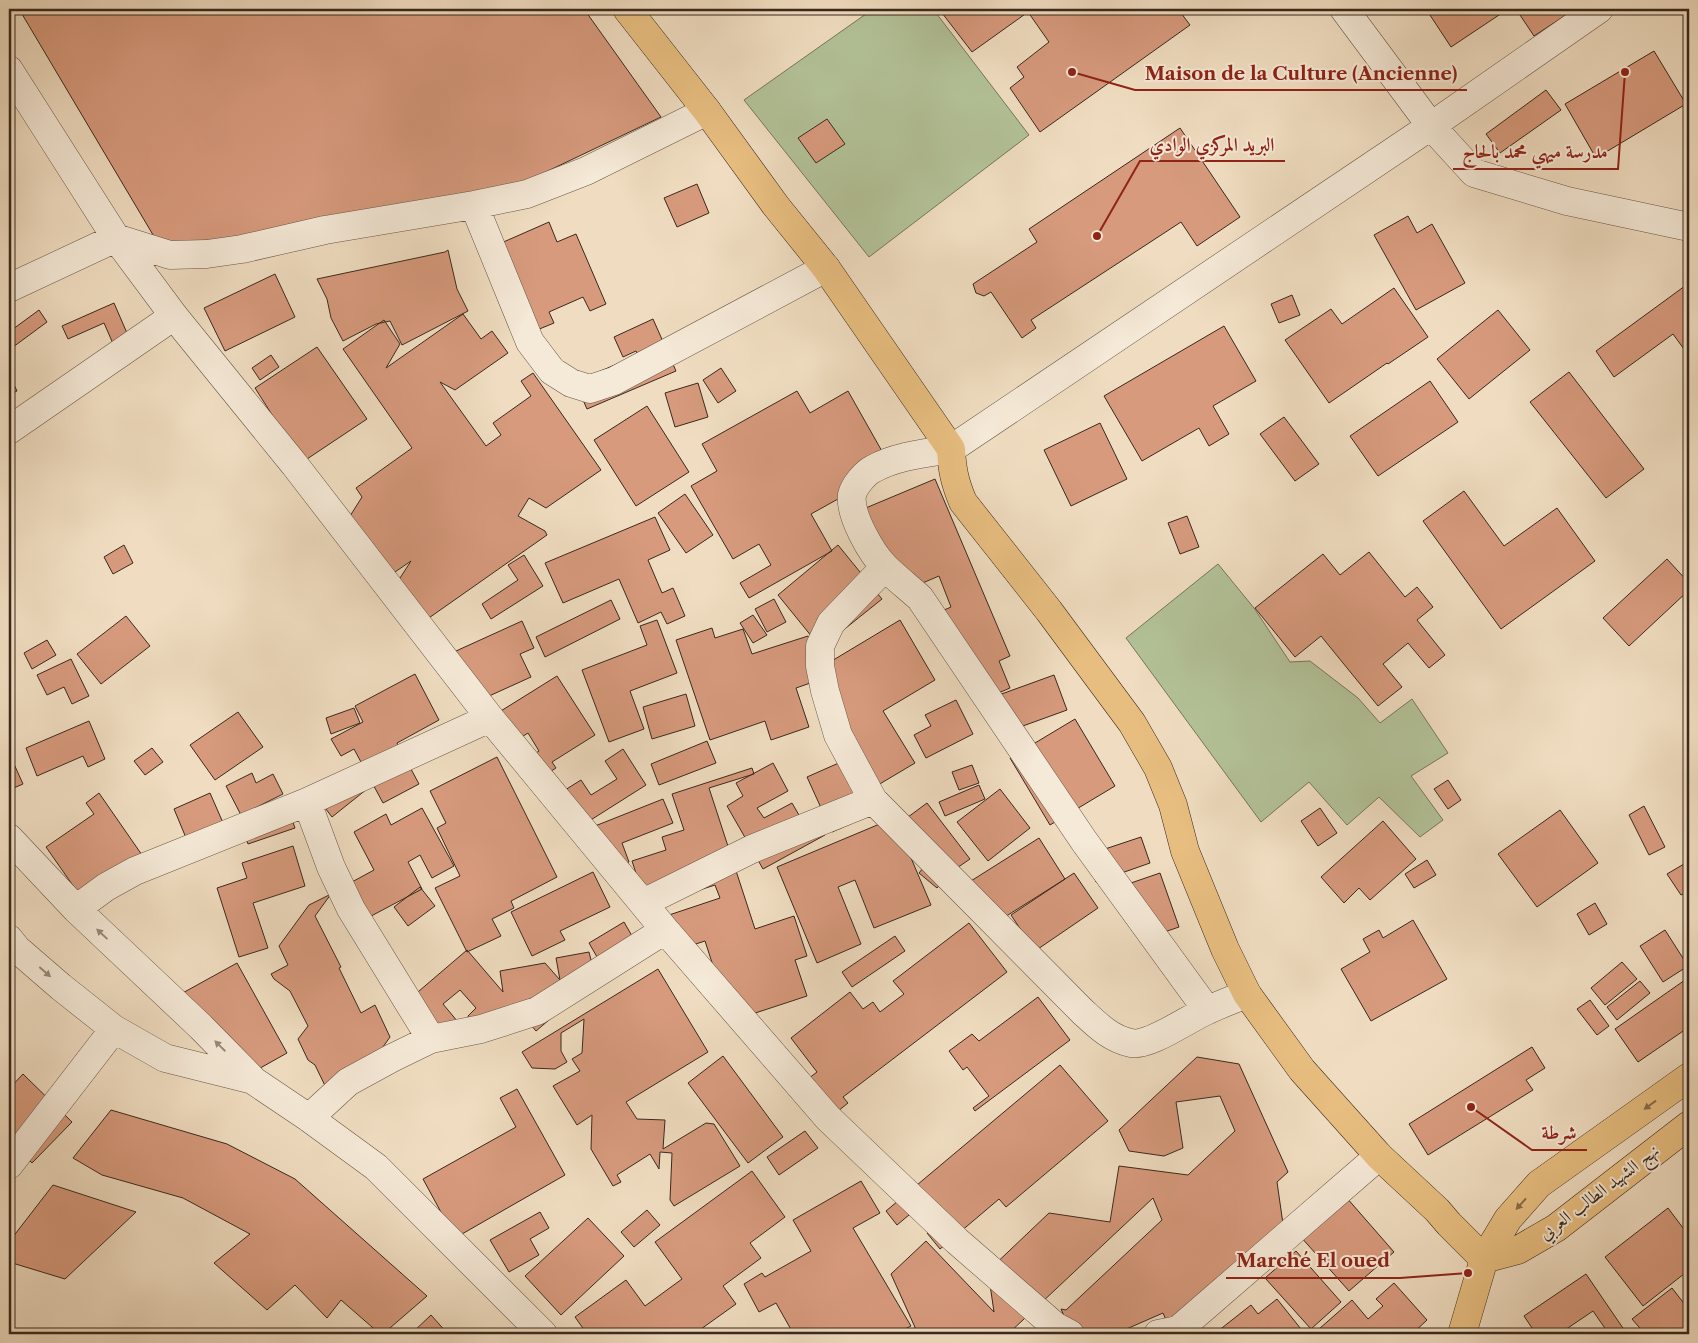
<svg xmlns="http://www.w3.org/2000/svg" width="1698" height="1343" font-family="'Libre Caslon Text',Amiri,serif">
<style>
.green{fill:#b3c298;stroke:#76765a}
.building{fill:#d79a7d;stroke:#39291d}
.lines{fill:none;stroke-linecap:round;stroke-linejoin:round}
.minor-casing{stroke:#675646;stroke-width:29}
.major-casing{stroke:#39291d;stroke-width:29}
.minor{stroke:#f5e9d7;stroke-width:28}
.major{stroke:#e8be80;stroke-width:28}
.oneway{fill:#97897a}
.oneway2{fill:#886c4a}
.labels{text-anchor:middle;stroke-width:4;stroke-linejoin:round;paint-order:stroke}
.street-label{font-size:18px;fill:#39291d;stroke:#f5e9d7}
.leader{fill:none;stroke:#8f2418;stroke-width:2}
.callout-dot{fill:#8f2418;stroke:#f5e9d7;stroke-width:2}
.callout-label{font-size:19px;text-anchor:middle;font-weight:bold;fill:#8f2418;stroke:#f5e9d7;stroke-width:4;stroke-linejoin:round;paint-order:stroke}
</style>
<rect width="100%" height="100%" fill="#f0ddc1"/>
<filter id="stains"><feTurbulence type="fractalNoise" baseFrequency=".004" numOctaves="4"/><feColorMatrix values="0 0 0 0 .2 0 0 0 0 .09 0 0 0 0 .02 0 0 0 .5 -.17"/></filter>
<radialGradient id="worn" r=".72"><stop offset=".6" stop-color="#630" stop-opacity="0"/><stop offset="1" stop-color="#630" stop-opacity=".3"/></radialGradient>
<path class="green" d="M873 9H933L1029 135 869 257 744 100Z
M1218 564 1254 608 1290 662 1310 661 1358 698 1380 723 1412 699 1448 753 1411 776 1443 820 1420 837 1379 797 1347 825 1309 782 1261 822 1126 638Z"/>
<path class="building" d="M19 9H584L661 117 508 190 162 250Z
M939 9H1178L1190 25 1040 132 1010 88 1024 77 1017 67 1049 42 1028 12 972 52Z
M1426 9H1508L1451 47Z
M1516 9H1575L1534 36Z
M1654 51 1686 104 1596 158 1565 104Z
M1546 90 1561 110 1500 153 1486 134Z
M827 119 845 144 816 163 798 138Z
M1180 128 1240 217 1197 246 1181 222 1031 320 1036 328 1022 338 991 292 984 296 976 293 973 284 1037 242 1029 229Z
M697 184 709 213 677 227 664 198Z
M1408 216 1417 233 1432 224 1465 283 1416 310 1374 235Z
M549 222 557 242 576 234 606 304 590 311 583 297 549 312 554 323 520 337 483 251Z
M448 250 457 289 468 311 402 345 390 321 376 324 343 341 331 318 327 299 317 279 445 252Z
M275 274 295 317 225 351 204 308Z
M1689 283V356L1673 334 1614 377 1596 351Z
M1394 288 1428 337 1388 364 1387 363 1329 403 1285 340 1331 309 1342 324Z
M1292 295 1300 315 1279 323 1271 304Z
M114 303 133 347 118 355 104 323 68 339 62 326Z
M39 310 47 322 9 350V332Z
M1498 310 1530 350 1469 399 1437 359Z
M463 314 481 339 492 331 508 353 455 390 440 382 486 446 501 435 493 423 531 396 521 381 533 373 601 470 546 508 529 498 518 516 545 531 547 535 416 627 391 592 411 561 376 585 340 532 362 497 356 488 412 448 343 349 384 320 400 344 386 368Z
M653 319 676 371 587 409 575 382 638 355 636 351 623 357 614 337Z
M1224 326 1256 381 1213 406 1229 434 1209 446 1199 428 1142 461 1104 396Z
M317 347 367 419 301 463 276 421 255 388Z
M271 355 279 367 260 380 252 368Z
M721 368 736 391 718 403 703 380Z
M1569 372 1644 469 1606 498 1530 402Z
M9 374 17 391 9 395Z
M1430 381 1458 422 1378 476 1350 436Z
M698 383 708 417 675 427 665 393Z
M797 391 810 413 848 391 892 469 811 514 832 551 749 598 740 583 771 565 759 544 733 559 691 486 717 471 702 444Z
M647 406 689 472 636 506 594 440Z
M1284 417 1319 464 1295 481 1260 434Z
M1100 423 1127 479 1071 506 1044 450Z
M935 479 1010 656 999 661 1010 688 982 700 926 618 951 607 939 576 899 593 849 515Z
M1464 491 1504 546 1557 508 1595 561 1501 629 1423 521Z
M685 494 713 535 686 553 658 513Z
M1187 516 1199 547 1180 554 1168 523Z
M655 517 670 550 648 560 662 593 673 588 685 616 667 624 661 612 638 623 619 579 563 603 545 563Z
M124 545 133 563 113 574 104 557Z
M838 545 882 599 821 648 778 595Z
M1369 552 1405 597 1417 587 1433 607 1417 620 1445 655 1429 668 1408 643 1383 664 1402 687 1378 706 1321 636 1295 657 1255 608 1323 554 1340 575Z
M524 555 543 586 491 619 482 604 518 580 508 565Z
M1667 559 1689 583V590L1629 646 1603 618Z
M774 599 786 622 767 632 755 609Z
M611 600 620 619 545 657 536 637Z
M753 615 767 635 753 643 740 623Z
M126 616 150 646 101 684 77 654Z
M657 620 677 673 630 691 644 729 609 742 582 670 647 645 640 626Z
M900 620 935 680 883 711 915 763 878 785 810 674Z
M522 621 534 648 520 654 531 677 467 706 445 656Z
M712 628 715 638 743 629 752 654 808 636 822 679 796 688 809 727 771 740 765 721 710 740 676 640Z
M47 640 56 655 32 669 24 653Z
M71 659 89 696 72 704 64 687 47 695 37 675Z
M415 674 439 720 397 743 419 784 383 803 354 749 341 756 331 739 363 722 355 706Z
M1054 675 1067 710 998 735 985 700Z
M557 676 595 735 552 762 556 768 537 780 525 760 539 751 528 733 506 747 488 719Z
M686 694 695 726 652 739 643 707Z
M956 700 973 734 926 758 914 735 931 726 925 715Z
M354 708 360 723 331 734 326 718Z
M238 712 263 747 215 780 190 745Z
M1075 719 1115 786 1050 825 1010 758Z
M89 721 105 759 88 767 83 756 37 776 26 748Z
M707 741 716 763 659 785 651 764Z
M152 748 163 762 145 775 134 761Z
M623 749 646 785 586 823 565 790 581 780 591 795 617 779 605 761Z
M9 753 23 784 9 790Z
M497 757 557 877 511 901 514 908 492 919 501 936 467 952 435 888 460 876 437 828 446 823 430 791Z
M841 762 866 817 832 832 807 777Z
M773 763 788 791 757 808 764 818 792 803 803 822 814 816 825 835 763 869 727 806 743 796 736 783Z
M972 765 979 783 959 790 952 772Z
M752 768 754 774 709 788 755 929 794 916 807 956 795 960 807 996 731 1021 705 941 674 951 663 917 720 898 715 885 647 907 632 861 666 850 662 837 684 830 672 794Z
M252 773 256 783 273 774 283 794 241 815 226 786Z
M1448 780 1461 800 1448 809 1434 789Z
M979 785 985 799 945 816 939 802Z
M367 789 332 817 322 804Z
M1000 789 1030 828 988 861 957 822Z
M99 793 151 868 90 910 46 847 94 814 86 803Z
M210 793 231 841 194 857 174 809Z
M663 799 673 823 622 843 629 862 612 869 595 826Z
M927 803 970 859 954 870 900 823Z
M1644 806 1665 847 1649 855 1629 815Z
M422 808 454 866 432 878 420 855 408 862 422 889 358 923 339 889 374 870 354 832 386 814 391 825Z
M1320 808 1337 833 1318 846 1301 821Z
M288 809 295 828 248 844 241 825Z
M1560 810 1598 863 1537 907 1498 854Z
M894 818 931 905 874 928 855 880 838 887 861 944 817 963 777 867Z
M1383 821 1416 859 1370 900 1359 888 1344 903 1321 877Z
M1141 837 1150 863 1096 882 1087 855Z
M1039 838 1065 879 989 927 963 886Z
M293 846 305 886 253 903 268 948 239 957 217 888 247 878 242 863Z
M931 858 949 873 937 888 919 873Z
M1427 860 1436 875 1414 888 1405 874Z
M1689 861V891L1681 895 1667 874Z
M593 872 610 907 560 931 565 940 532 956 511 912Z
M1074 873 1098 908 1035 951 1011 915Z
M1160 873 1179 927 1147 938 1128 884Z
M420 887 435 906 408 926 394 907Z
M331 894 315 916 341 967 339 968 361 1013 375 1005 390 1037 368 1068 331 1098 315 1065 308 1060 298 1039 308 1026 290 991 274 979 271 974 288 965 279 946 309 905Z
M1595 903 1607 924 1589 935 1577 914Z
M1413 920 1447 979 1371 1021 1341 969 1370 952 1363 939 1379 930 1383 938Z
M624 922 643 955 608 976 589 943Z
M969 923 1007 972 843 1097 848 1103 827 1120 800 1085 817 1072 791 1038 850 992 863 1009 873 1002 880 1012 904 994 893 981Z
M1665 930 1688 966 1663 982 1640 946Z
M895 936 905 951 852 987 842 972Z
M467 950 503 992 500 971 545 963 560 980 556 958 589 952 591 960 603 974 536 1031 516 1007 473 1043 468 1016 476 1008 460 990 443 1004 463 1028 413 1044 405 1003Z
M1622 962 1637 979 1605 1005 1591 988Z
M237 963 287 1053 230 1085 179 995Z
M658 969 708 1052 626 1102 637 1119 665 1120 663 1149 706 1123 714 1124 740 1166 674 1206 670 1200 672 1153 660 1152 659 1169 650 1154 617 1175 621 1182 613 1186 591 1149 592 1115 577 1125 553 1086 580 1071 572 1059 582 1053 584 1019 561 1033V1051L567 1062 555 1069 532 1068 522 1052Z
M1685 980 1689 986V1027L1638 1062 1615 1029Z
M1640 981 1650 993 1617 1020 1607 1007Z
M1038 997 1070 1040 975 1111 973 1108 989 1096 967 1067 963 1070 949 1051 972 1034 979 1041Z
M1590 1000 1609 1026 1597 1035 1577 1009Z
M1532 1047 1545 1068 1526 1080 1533 1090 1428 1155 1409 1124Z
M723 1056 783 1137 748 1163 688 1083Z
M1197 1057 1239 1064 1288 1172 1277 1182 1286 1245 1172 1334 1163 1313 1115 1334H1077L1068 1325 1061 1309 1066 1310 1162 1220 1153 1198 1008 1334H918L891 1274 926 1241 994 1312 988 1271 1049 1213 1110 1222 1119 1166 1188 1175 1235 1131 1220 1096 1176 1102 1183 1148 1164 1156 1129 1151 1119 1130Z
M1060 1065 1108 1121 1006 1207 999 1199 940 1249 927 1233 931 1229 915 1210 897 1225 886 1211Z
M23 1074 72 1122 32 1163 30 1161 9 1182V1089Z
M517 1089 565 1175 455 1238 423 1179 516 1127 500 1098Z
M111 1110 227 1144 295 1179 427 1296 383 1334H380L341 1300 327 1318 295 1285 267 1310 214 1263 250 1234 183 1198 102 1175 73 1158Z
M805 1131 818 1148 779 1175 767 1157Z
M752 1171 785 1217 750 1243 761 1258 723 1286 736 1304 694 1334H587L575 1317 626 1280 645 1306 682 1279 655 1242Z
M861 1181 880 1213 853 1228 911 1326 905 1329 907 1334H795L794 1332 793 1333 776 1303 759 1312 744 1284 762 1273 765 1277 811 1251 793 1220Z
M53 1185 136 1212 65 1279 9 1262V1242Z
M1346 1197 1394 1252 1349 1291 1300 1236Z
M1668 1208 1689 1236V1270L1643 1306 1605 1257Z
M647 1210 660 1225 634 1247 621 1232Z
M540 1212 549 1228 530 1239 539 1255 509 1272 490 1240Z
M588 1218 624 1256 561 1315 525 1276Z
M1296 1251 1341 1302 1311 1329 1265 1278Z
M1586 1274 1627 1334H1609L1593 1311 1559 1334H1536L1524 1316Z
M1394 1283 1427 1320 1412 1334H1323L1319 1329 1352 1300 1368 1319 1383 1306 1376 1299Z
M1672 1288 1689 1310V1334H1645L1632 1319Z
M1277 1299 1305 1334H1220L1218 1331 1251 1305 1258 1314Z
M431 1315 448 1334H411Z"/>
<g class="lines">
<g class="minor-casing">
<path id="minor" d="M1344 9 1431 126 1474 173 1567 201 1689 227
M9 70 116 238 174 316 294 464 490 718 665 930 828 1118 957 1241 1055 1326 1070 1334
M474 205 530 342 552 371 571 383 590 389 614 381 826 268
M9 288 116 238 170 255 207 254 242 249 325 230 474 205 527 194 586 171 707 111
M9 430 174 316
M885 567 831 623 820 646V666L825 691 838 735 873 800 1083 1012C1097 1025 1111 1039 1131 1043 1149 1047 1189 1018 1208 1010 1221 1004 1234 999 1247 994
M307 802 331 867 351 909 431 1039
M9 838 76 909 201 1027 254 1081 309 1118 376 1167 543 1334
M643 903 752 849 873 800
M76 909 106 887 135 871 307 802 490 718
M9 939 17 949 61 987 114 1029 165 1058 253 1080
M1207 1010 1084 841 920 598C909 588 896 578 885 567 872 554 849 515 852 495 854 486 865 473 873 469 896 456 926 453 951 449L1431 126 1599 9
M309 1118 348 1082 392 1058 431 1039 481 1029 537 1011 665 930
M9 1165 114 1029
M1158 1334 1178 1330 1379 1156"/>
</g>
<g class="major-casing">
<path id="major" d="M627 9 707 111 776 206 826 268 951 449C952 470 955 483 963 502L1049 611 1132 723 1158 768 1173 805 1185 851 1225 949 1247 994 1302 1070 1379 1156 1437 1210 1449 1224 1484 1259
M1484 1259 1518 1250 1556 1228 1689 1125
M1462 1334 1484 1259 1508 1219 1539 1184 1689 1077"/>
</g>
<use href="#minor" class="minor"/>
<use href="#major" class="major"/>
</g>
<defs><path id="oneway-solid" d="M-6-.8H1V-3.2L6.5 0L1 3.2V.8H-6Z" transform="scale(1.25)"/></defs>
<g class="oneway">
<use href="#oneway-solid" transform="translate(102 934) rotate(-137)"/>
<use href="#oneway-solid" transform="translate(45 972) rotate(41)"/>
<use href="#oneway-solid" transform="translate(220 1046) rotate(-135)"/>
</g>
<g class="oneway2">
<use href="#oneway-solid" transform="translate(1650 1105) rotate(144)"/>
<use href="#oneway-solid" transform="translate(1521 1204) rotate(132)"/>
</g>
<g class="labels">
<g class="street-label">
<text transform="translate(1599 1192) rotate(-37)" y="6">نهج الشهيد الطالب العربي</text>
</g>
</g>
<path class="leader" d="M1072 72L1135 90H1467M1097 236L1140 161H1285M1625 72L1618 169H1453M1471 1107L1532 1150H1587M1468 1273L1400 1278H1226"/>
<g class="callout-dot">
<circle cx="1072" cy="72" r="5"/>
<circle cx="1097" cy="236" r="5"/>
<circle cx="1625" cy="72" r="5"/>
<circle cx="1471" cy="1107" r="5"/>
<circle cx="1468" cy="1273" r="5"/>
</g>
<g class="callout-label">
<text x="1301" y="80">Maison de la Culture (Ancienne)</text>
<text x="1212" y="151">البريد المركزي الوادي</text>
<text x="1535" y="158">مدرسة ميهي محمد بالحاج</text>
<text x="1559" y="1139">شرطة</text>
<text x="1313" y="1267">Marché El oued</text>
</g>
<rect width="1698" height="1343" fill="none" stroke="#f0ddc1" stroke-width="30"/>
<rect x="10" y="10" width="1678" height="1323" fill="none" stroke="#39291d" stroke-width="2.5"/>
<rect x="15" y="15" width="1668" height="1313" fill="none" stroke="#39291d"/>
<rect width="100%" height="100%" filter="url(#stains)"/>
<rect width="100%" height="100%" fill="url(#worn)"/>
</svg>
